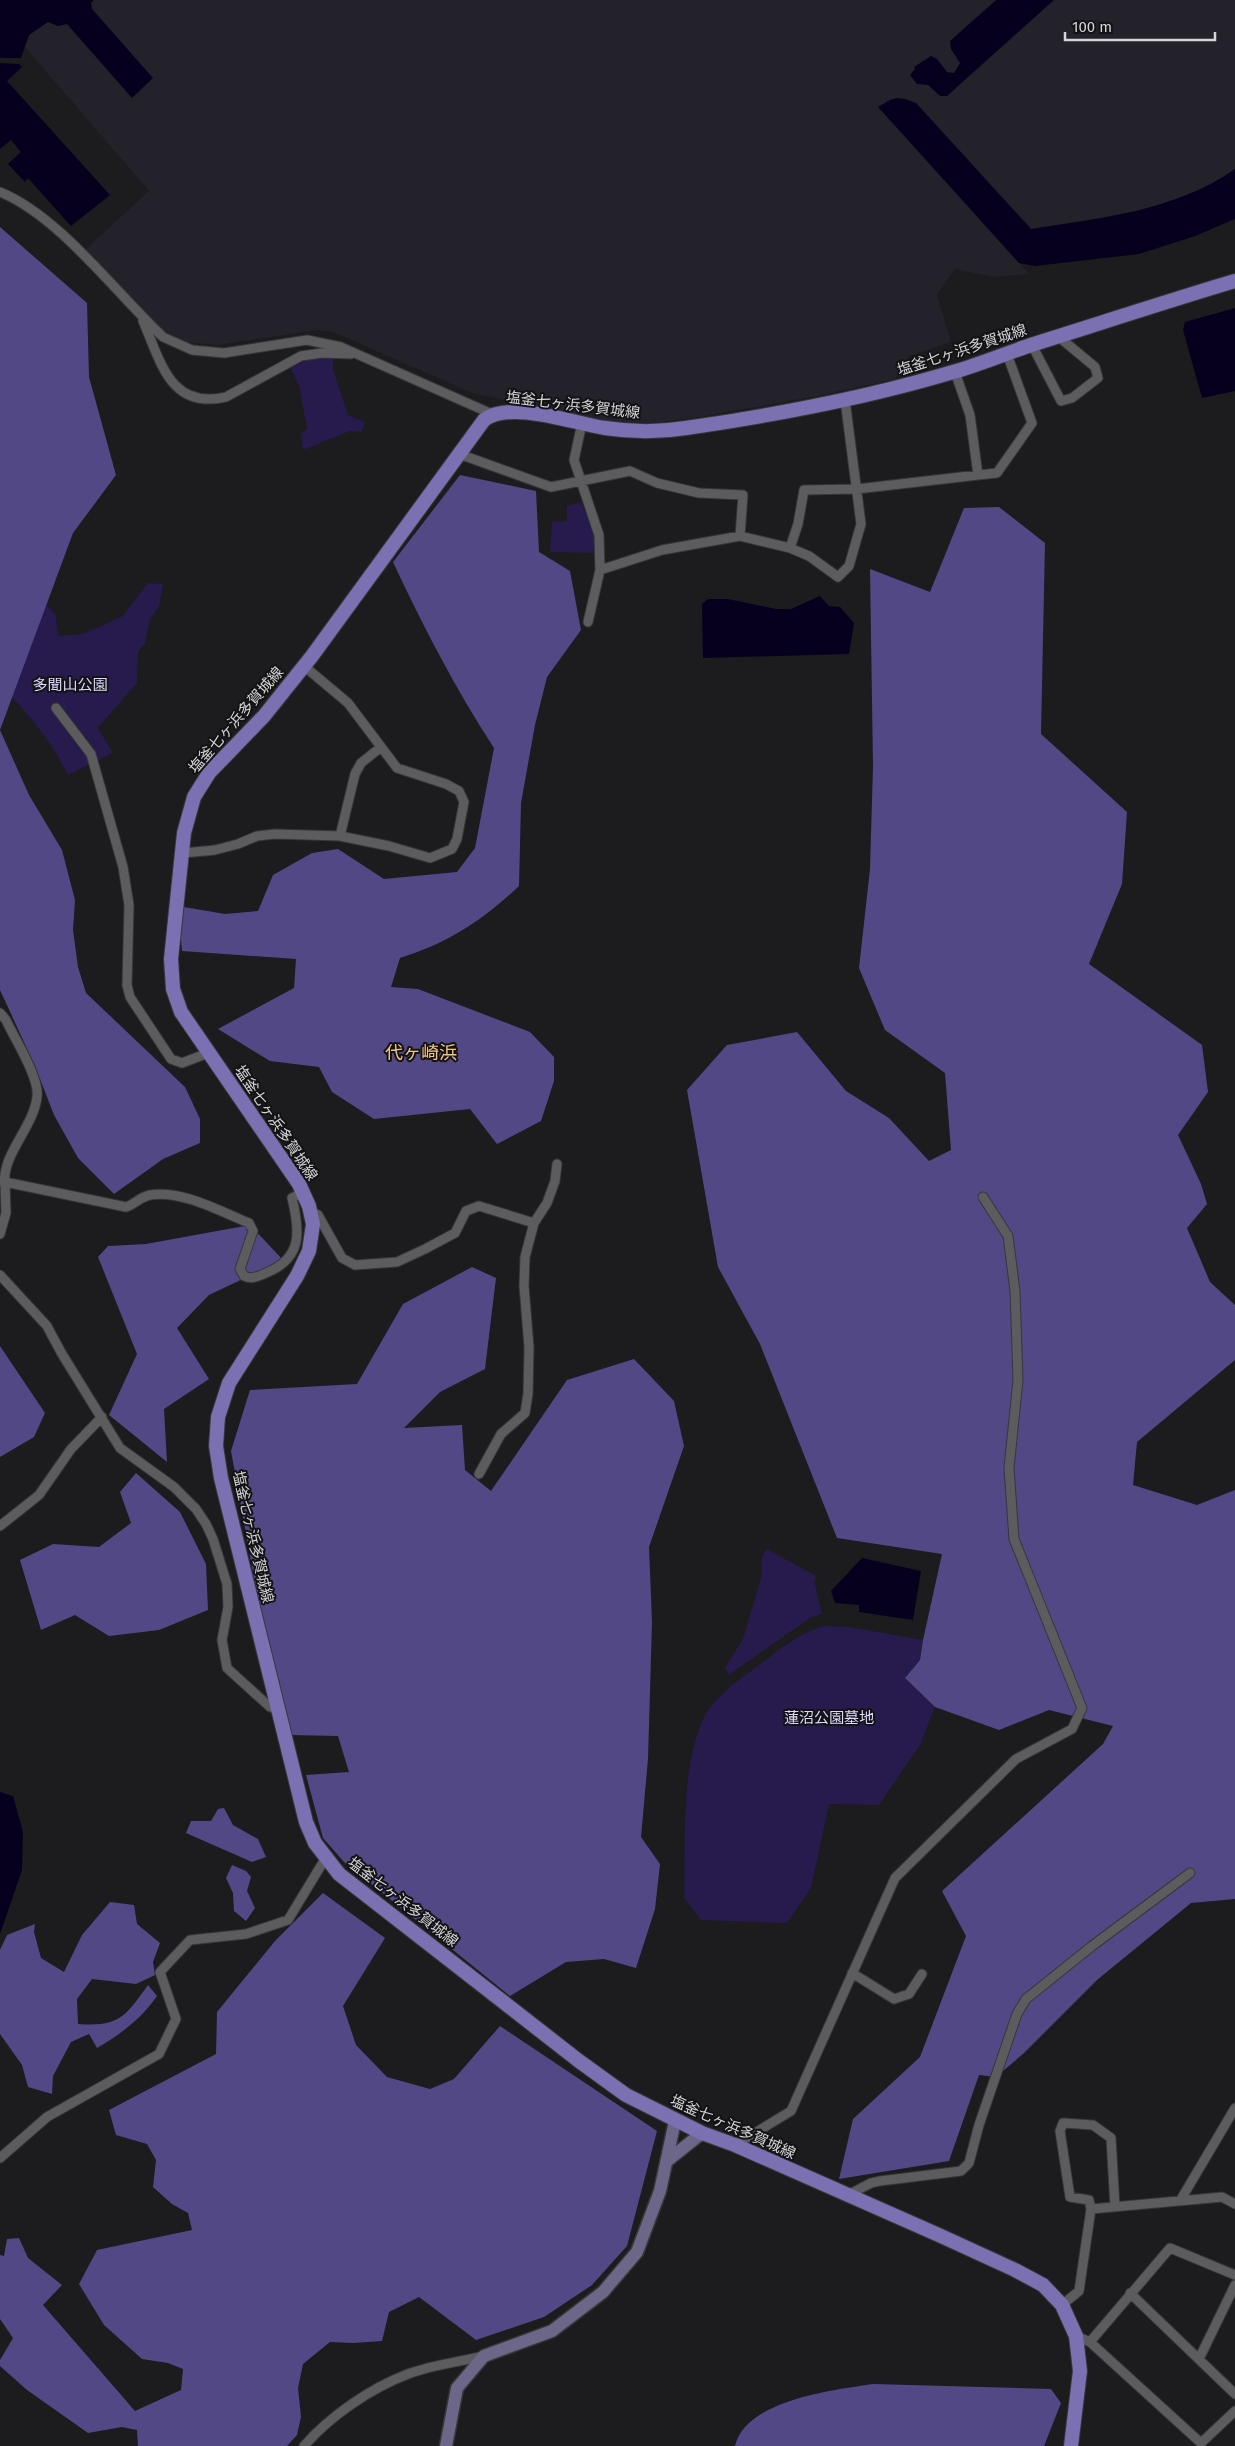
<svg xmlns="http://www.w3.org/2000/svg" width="1235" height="2446" font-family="'Fira Sans','Noto Sans JP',sans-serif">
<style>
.built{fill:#23222a}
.green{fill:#261b4c}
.forest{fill:#534886}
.water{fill:#06001e}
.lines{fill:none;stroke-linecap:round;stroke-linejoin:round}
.street-casing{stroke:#373739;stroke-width:11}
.secondary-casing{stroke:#373739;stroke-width:15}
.primary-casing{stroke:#373739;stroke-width:16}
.street{stroke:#5c5c5f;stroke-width:9}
.secondary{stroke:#6c6688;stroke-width:12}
.primary{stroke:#7b70b1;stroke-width:14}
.labels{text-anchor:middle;stroke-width:4;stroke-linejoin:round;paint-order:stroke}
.street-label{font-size:15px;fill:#d4d4d6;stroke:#131215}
.park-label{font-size:15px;fill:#ddd9ff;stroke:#131215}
.quarter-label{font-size:18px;fill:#f1c781;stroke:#131215}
</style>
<rect width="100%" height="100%" fill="#1c1b1e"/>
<path class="built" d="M94 0H1235V169L1215 183 1200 190 1147 210 1031 229 916 103 984 224 1029 274 994 277 955 269 937 294 951 342 909 356 895 379 817 396 693 418 650 423 606 421 472 393 333 332 317 330 217 345 186 342 165 334 85 250 149 191 25 47 29 35 48 21 57 26 67 24 132 97 152 78 92 9 91 3Z"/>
<path class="green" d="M311 358H333V369L348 415 365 422 362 432 350 431 303 450 301 434 307 429 299 385 290 368Z
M581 502 593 529 595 553 550 552 552 522 567 521V506Z
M148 583 163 584 159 607 150 619 145 643 138 652 137 683 98 728 113 753 68 775C51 740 27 713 0 684L38 596 55 614 59 636 83 634 123 616Z
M767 1549 816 1576 814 1581 822 1614 810 1618 729 1675 725 1668 743 1639 762 1575V1556Z
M824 1626 849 1627 923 1640 920 1660 905 1678 935 1707 920 1745 879 1805 829 1804 811 1888 787 1923 701 1920 684 1897C686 1843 680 1770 703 1720 714 1696 739 1680 759 1665 782 1648 797 1634 824 1626Z"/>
<path class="forest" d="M0 227 87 303 89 377 116 475 73 533 0 730 29 795 62 850 75 900 73 930 78 967 86 993 185 1087 200 1119V1143L163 1159 114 1194 78 1158 54 1115 35 1066 0 990Z
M460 475 536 491 539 552 570 571 581 630 547 677 535 725 521 803 519 886C482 921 448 943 400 958L391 987 418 989 530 1032 554 1057V1081L541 1121 497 1144 470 1109 374 1119 332 1092 319 1067 270 1061 218 1029 294 988 296 959 182 951 178 906 225 914 258 911 273 875 312 853 338 849 384 879 457 872 475 848 494 748C455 688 423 626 393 562Z
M999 507 1045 543 1041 734 1127 812 1122 884 1089 964 1202 1045 1208 1092 1178 1135 1201 1184 1207 1204 1187 1228 1210 1282 1235 1305V1360L1137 1442 1133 1485 1197 1505 1235 1490V1899L1191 1903 1097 1980 1024 2053 996 2077 979 2075 949 2161 839 2179 853 2119 920 2057 966 1936 942 1891 1103 1744 1113 1726 1049 1710 999 1730 935 1707 905 1678 920 1660 923 1640 942 1554 837 1538 760 1344 718 1267 687 1090 727 1045 797 1032 846 1091 889 1118 929 1161 951 1150 945 1073 885 1030 859 968 870 869 873 766 870 569 930 592 964 508Z
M250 1225 283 1260 209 1295 177 1328 209 1379 164 1409 167 1462 109 1415 137 1354 98 1257 108 1246 146 1244Z
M472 1267 496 1278 485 1369 440 1392 404 1428 462 1425 465 1470 491 1491 567 1380 634 1359 674 1401 684 1446 649 1547 652 1622 648 1759 641 1837 660 1864 655 1909 636 1968 604 1959 566 1962 510 1996 344 1862 323 1838 306 1775 349 1772 338 1736 290 1735 268 1655 231 1451 250 1390 357 1384 403 1304Z
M0 1346 45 1413 34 1437 0 1457Z
M136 1473 180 1512 206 1564 208 1610 159 1630 109 1636 75 1615 41 1630 20 1560 53 1544 99 1547 131 1523 120 1492Z
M224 1808 233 1825 258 1839 266 1857 252 1862 186 1833 191 1821H211L218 1809Z
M232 1865 246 1871 251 1877 247 1891 255 1908 246 1921 234 1911 233 1893 226 1878Z
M323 1893 385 1938 343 2006 356 2045 387 2077 430 2089 454 2079 500 2026 657 2131 627 2246 592 2285 544 2317 476 2340 419 2297 389 2312 382 2341 353 2343 330 2342 303 2364 298 2388 301 2417 297 2435 287 2446H138L137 2430 122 2427 88 2433 27 2390 0 2366V2360L13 2338 0 2319V2255L4 2256 7 2239 19 2238 28 2258 62 2285 43 2305 135 2411 181 2390 183 2369 168 2363 142 2359 104 2325 79 2284 97 2250 192 2230 188 2213 172 2204 153 2187 156 2160 147 2144 116 2135 109 2110 216 2054 217 2012 275 1941Z
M110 1902 134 1905 137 1924 160 1943 153 1962 155 1975 136 1984 92 1979 77 1999 78 2024C119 2027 125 2017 148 1985L157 1996C141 2019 121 2034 97 2048L89 2034 71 2042 53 2076 52 2094 28 2087 22 2065 0 2034V1950L7 1935 35 1924 34 1932 41 1958 64 1972 82 1935Z
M873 2384 1051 2389 1061 2403 1044 2446H735C746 2400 833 2390 873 2384Z"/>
<path class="water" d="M0 0H94L91 3 92 9 153 78 132 98 67 24 58 26 48 22 29 35 21 58H0Z
M996 0H1054L947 96H940L928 85 917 84 910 75 915 69 914 67 931 56 937 59 947 72 954 73 960 63 951 49 950 41Z
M0 63 19 64 22 67 7 81 110 195 71 226 28 178 25 182 8 164 21 152 11 140 0 149Z
M897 98 905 99 916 103 1031 229C1101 218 1175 211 1235 169V219L1195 236 1139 254 1035 266 1019 263 878 107 890 100Z
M1235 308V391L1202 398 1183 330 1185 322Z
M820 596 829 606 840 607 854 623 849 654 703 658 702 604 708 599H728L776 609H791Z
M862 1558 921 1571 913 1620 859 1612V1605L835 1603 831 1591Z
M0 1792 13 1796 23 1832 22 1870 0 1934Z"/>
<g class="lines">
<g class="street-casing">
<path id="street" d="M0 192C59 216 116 293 163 337L192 350 224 353 307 340 341 347 492 414
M143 321C161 362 170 410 226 397L301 356 322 353 351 354
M1032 345 1061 401 1072 398 1098 378 1095 367 1059 337
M582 423 574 460 599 535 600 570 588 622
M459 454 551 487 630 471 657 483 699 493 743 495 740 536
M978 475 997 473 1032 423 1007 354
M790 548 798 524 804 490 857 489 978 475 970 415 955 372
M600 570 662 550 740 536 790 548 809 556 838 577 849 566 861 524 845 400
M56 708 91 754 123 867 129 905 127 985 130 997 171 1059 182 1063 208 1053
M340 836 355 774 361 763 381 747
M183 853 215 850 238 844 257 836 275 834 340 836 389 846 430 858 452 849 457 839 464 802 459 791 446 784 397 768 348 703 304 666
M0 1013 6 1020C14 1038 40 1078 37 1097 34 1126 2 1155 5 1182L1 1181
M311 1212 318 1215 342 1258 355 1265 397 1262 425 1249 455 1233 466 1211 479 1206 534 1223
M0 1234 6 1213 5 1182 126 1207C135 1204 140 1197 150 1195 183 1190 219 1211 249 1223L253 1231 240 1269 244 1276C252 1280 258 1276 266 1273 303 1258 300 1231 292 1198L304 1192
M0 1275 47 1326 62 1354 120 1448 174 1487 196 1509 206 1524 213 1539 227 1584 228 1607 222 1640 227 1668 270 1707 277 1709
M479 1474 501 1434 525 1413 528 1394 529 1347 524 1286 525 1257 534 1223 547 1203 555 1181 557 1164
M0 1526 39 1495 71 1449 102 1417
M852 1973 894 1999 909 1994 922 1974
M735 2145 791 2111 895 1878 1016 1759 1072 1729 1082 1708 1014 1539 1009 1468 1018 1380 1015 1291 1008 1236 983 1197
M0 2158 47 2117 159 2054 176 2019 160 1972 190 1940 246 1934 288 1920 325 1859
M848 2195 871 2183 880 2181 961 2171 969 2163 979 2125 1017 2014 1026 1999 1092 1946 1190 1873
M1180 2201 1235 2108
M1091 2209 1089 2200 1070 2197 1060 2131 1063 2123 1093 2125 1111 2138 1115 2207
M1130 2293 1235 2394
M1062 2305 1079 2291 1091 2209 1222 2197 1235 2204
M1076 2336 1090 2342 1201 2443 1235 2411
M1090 2342 1170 2248 1235 2275
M1199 2359 1235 2285
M304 2446C330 2416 371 2388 408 2374 432 2365 459 2362 484 2356"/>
</g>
<g class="secondary-casing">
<path id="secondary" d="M667 2161 702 2133
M446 2446 457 2388 484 2356 552 2331 603 2292 637 2252 660 2191 675 2121"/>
</g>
<g class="primary-casing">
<path id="primary" d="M1071 2446 1080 2371 1076 2336 1062 2305 1043 2285 1015 2270 941 2236 735 2145 702 2133 626 2095 579 2061 339 1874 315 1843 306 1822 221 1478 216 1446 218 1417 229 1383 297 1276 309 1251 313 1224 309 1206 299 1184 181 1012 173 989 171 959 184 833 194 797 209 773 264 716 312 656 484 420C510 400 573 423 605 428 631 432 661 432 686 428 776 415 866 398 953 372 981 364 1007 353 1034 344 1101 323 1168 301 1235 281"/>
</g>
<use href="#street" class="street"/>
<use href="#secondary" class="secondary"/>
<use href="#primary" class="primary"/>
</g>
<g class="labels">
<g class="street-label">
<text transform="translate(962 350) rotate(-18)" y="5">塩釜七ヶ浜多賀城線</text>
<text transform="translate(573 405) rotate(7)" y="5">塩釜七ヶ浜多賀城線</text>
<text transform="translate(236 720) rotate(-49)" y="5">塩釜七ヶ浜多賀城線</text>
<text transform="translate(276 1123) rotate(56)" y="5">塩釜七ヶ浜多賀城線</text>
<text transform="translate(253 1537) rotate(77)" y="5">塩釜七ヶ浜多賀城線</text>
<text transform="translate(403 1902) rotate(38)" y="5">塩釜七ヶ浜多賀城線</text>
<text transform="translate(733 2127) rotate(24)" y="5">塩釜七ヶ浜多賀城線</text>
</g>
<g class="park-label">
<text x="70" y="690">多聞山公園</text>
<text x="829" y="1723">蓮沼公園墓地</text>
</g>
<g class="quarter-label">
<text x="421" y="1059">代ヶ崎浜</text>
</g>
</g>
<path d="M1065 32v8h150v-8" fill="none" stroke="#d4d4d6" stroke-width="2.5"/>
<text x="1072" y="32" font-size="15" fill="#d4d4d6" stroke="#131215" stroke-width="4" paint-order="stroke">100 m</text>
</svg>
